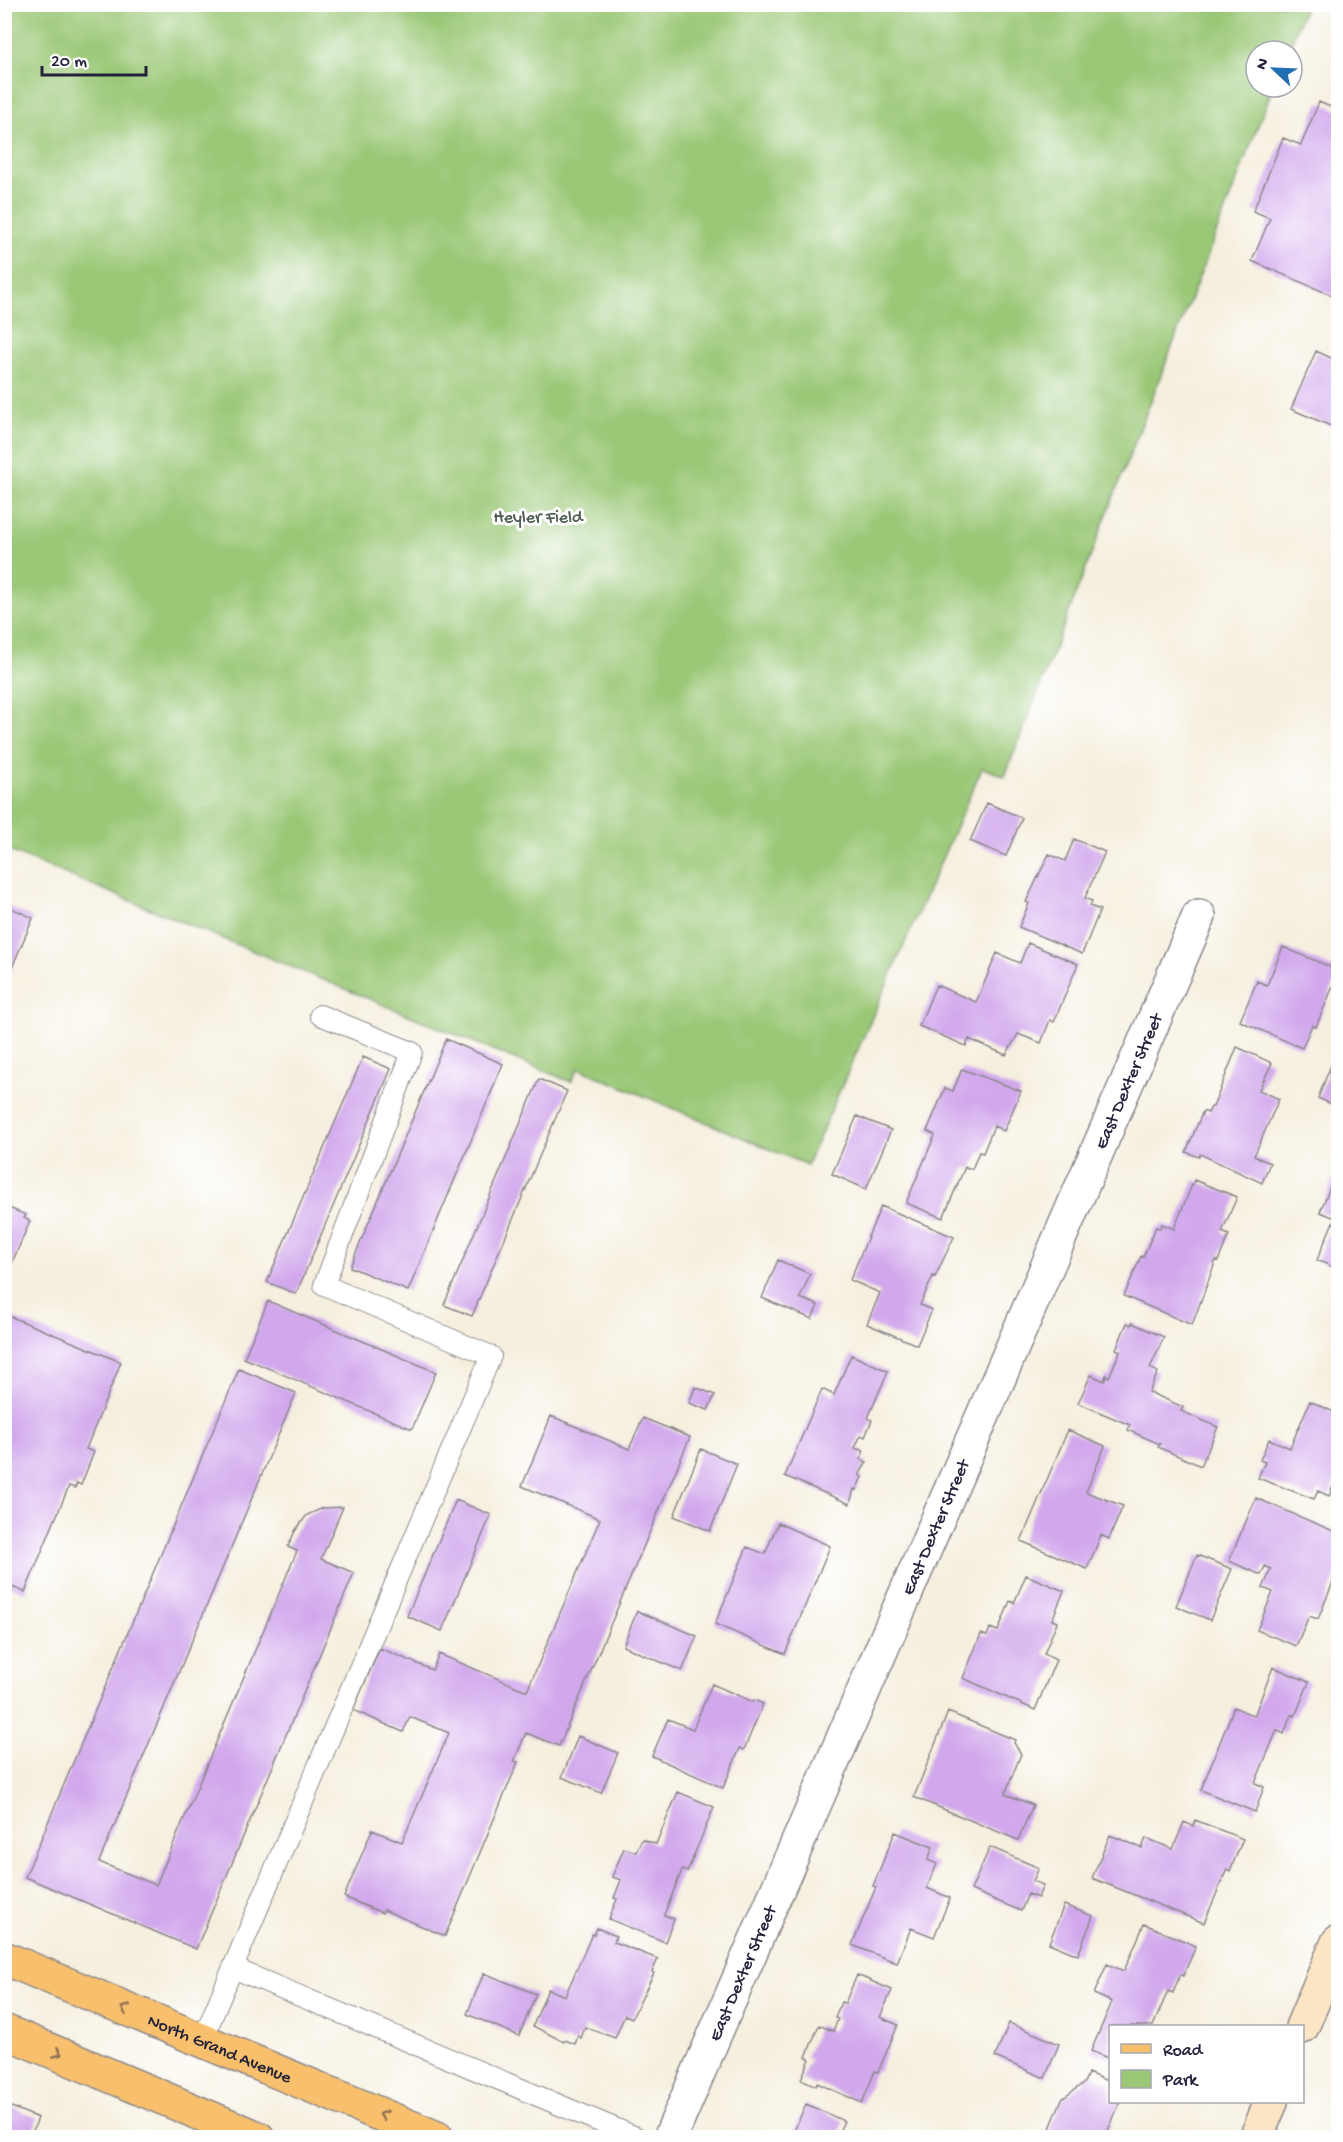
<svg xmlns="http://www.w3.org/2000/svg" width="1343" height="2142" font-family="'Gochi Hand',sans-serif">
<style>
.green{fill:#9ac876;stroke:#5e7558;stroke-width:1.5}
.building{fill:#d1a8ec}
.lines{fill:none;stroke-linecap:round;stroke-linejoin:round}
.lane-casing{stroke:#8c888c;stroke-width:22}
.street-casing{stroke:#8c888c;stroke-width:36}
.secondary-casing{stroke:#8c888c;stroke-width:36}
.primary-casing{stroke:#8c888c;stroke-width:36}
.lane{stroke:#fff;stroke-width:20}
.street{stroke:#fff;stroke-width:33}
.secondary{stroke:#fce5c4;stroke-width:33}
.primary{stroke:#f8bf6c;stroke-width:33}
.oneway{stroke:#8d7054}
.labels{text-anchor:middle;stroke-width:6;stroke-linejoin:round;paint-order:stroke}
.park-label{font-size:18px;fill:#4c5c50;stroke:#fff}
.street-label{font-size:18px;fill:#22223b;stroke:#fff}
</style>
<rect width="100%" height="100%" fill="#fff"/>
<filter id="ink" filterUnits="userSpaceOnUse"><feTurbulence type="fractalNoise" baseFrequency=".0167" numOctaves="2"/><feDisplacementMap in="SourceGraphic" scale="12" xChannelSelector="R" yChannelSelector="G"/><feConvolveMatrix kernelMatrix="1 2 1 2 8 2 1 2 1" color-interpolation-filters="sRGB"/></filter>
<filter id="wash" filterUnits="userSpaceOnUse"><feTurbulence type="fractalNoise" baseFrequency=".008" numOctaves="4" result="noise"/><feDisplacementMap in="SourceGraphic" scale="24" xChannelSelector="R" yChannelSelector="G"/><feGaussianBlur stdDeviation="1.35" result="paint"/><feColorMatrix in="noise" values="0 0 0 0 0 0 0 0 0 0 0 0 0 0 0 0 0 1.4 0 .05"/><feComposite in="paint" operator="in"/></filter>
<g filter="url(#wash)">
<rect width="100%" height="100%" fill="#f5efde"/>
<path class="green" d="M4 5H1306L1288 51H1256V87H1273L1005 776 982 768 807 1165 578 1068 571 1082 5 849Z"/>
<g id="blocks">
<path class="building" d="M1319 102 1338 110V298L1252 261 1270 218 1253 211 1283 138 1301 145Z
M1316 351 1338 361V429L1291 409Z
M987 803 1022 818 1006 856 970 841Z
M1074 839 1105 852 1085 898 1092 901 1090 906 1100 910 1082 954 1019 927 1029 903 1026 902 1049 854 1065 861Z
M5 905 33 918 5 984Z
M1028 943 1078 964 1054 1022 1050 1020 1041 1043 1018 1034 1006 1055 969 1039 966 1046 919 1026 936 985 976 1002 997 953 1020 963Z
M1283 947 1335 969 1334 972 1338 974 1316 1027 1312 1025 1302 1048 1240 1021 1257 981 1267 985Z
M446 1039 503 1064 408 1291 350 1267Z
M1237 1047 1272 1063 1259 1090 1279 1099 1254 1156 1270 1163 1262 1183 1200 1154 1199 1157 1186 1152 1203 1111 1208 1113 1211 1107H1213Z
M363 1057 391 1069 296 1294 267 1282Z
M1331 1065 1338 1068V1107L1318 1098Z
M962 1069 1021 1091 1004 1131 994 1126 983 1153 979 1152 972 1169 965 1167 943 1218 906 1203 935 1135 927 1131 945 1088 953 1091Z
M539 1079 567 1091 472 1316 444 1305Z
M857 1116 891 1130 866 1189 832 1174Z
M1334 1177 1338 1179V1219L1320 1212Z
M1194 1180 1237 1197 1222 1232 1229 1235 1218 1261 1216 1260 1192 1325 1124 1296 1141 1256 1143 1257 1156 1227 1160 1228 1162 1224 1174 1229Z
M4 1206 26 1215 24 1218 30 1221 5 1279Z
M881 1206 954 1237 935 1277 933 1276 920 1305 932 1310 917 1345 867 1324 880 1293 850 1280Z
M1333 1222 1338 1225V1269L1317 1260Z
M778 1260 810 1274 800 1298 818 1305 812 1319 762 1298Z
M268 1301 436 1372 412 1429 244 1358Z
M4 1314 121 1362 86 1449 94 1452 81 1485 77 1483 75 1488 69 1486 25 1592 4 1584Z
M1127 1323 1131 1325 1132 1323 1164 1337 1150 1368 1158 1372 1149 1392 1183 1407 1181 1411 1218 1427 1201 1466 1158 1447 1160 1444 1128 1430 1130 1425 1078 1403 1091 1375 1104 1381 1106 1375 1109 1377 1120 1351 1116 1349Z
M851 1355 888 1371 868 1418 872 1420 865 1437 861 1435 855 1448 864 1451 860 1459 867 1462 859 1475 862 1477 856 1490 854 1489 850 1504 785 1476 822 1389 834 1395Z
M239 1369 296 1393 99 1862 156 1885 297 1551 288 1547 295 1531 307 1515 323 1508 343 1507 321 1559 354 1573 196 1949 25 1877Z
M695 1387 715 1395 708 1410 689 1403Z
M1310 1401 1338 1414V1461L1335 1469 1338 1471V1474L1329 1496 1318 1491 1314 1499 1258 1478 1265 1462 1260 1460 1269 1439 1290 1448Z
M551 1416 629 1449 643 1418 690 1437 559 1746 526 1733 514 1761 518 1762 445 1936 384 1910 382 1913 344 1897 372 1830 402 1842 449 1733 410 1717 403 1732 353 1710 380 1648 432 1670 439 1654 527 1691 600 1519 522 1486Z
M1068 1430 1105 1446 1086 1492 1123 1506 1109 1539 1101 1535 1087 1569 1021 1541Z
M701 1449 737 1464 710 1531 674 1516Z
M1256 1498 1338 1533V1570L1318 1619 1309 1616 1296 1646 1257 1630 1273 1592 1263 1588 1271 1569 1265 1566 1261 1575 1229 1561Z
M456 1500 491 1515 442 1631 407 1616Z
M778 1523 830 1546 785 1654 715 1624 747 1547 765 1554Z
M1197 1555 1232 1569 1210 1620 1176 1606Z
M1026 1575 1064 1591 1052 1620 1057 1622 1044 1654 1056 1660 1035 1710 963 1678 981 1634 987 1636 990 1628 998 1631 1010 1601 1014 1603Z
M637 1611 697 1636 682 1671 623 1646Z
M1273 1667 1309 1682 1295 1716 1291 1715 1284 1734 1277 1730 1255 1783 1264 1787 1255 1812 1201 1790 1234 1707 1254 1716Z
M712 1684 753 1702 754 1700 763 1704 744 1750 740 1748 723 1788 652 1756 668 1719 693 1729Z
M948 1712 1015 1740 1014 1743 1021 1754 1005 1794 1033 1805 1018 1840 914 1797Z
M578 1736 618 1753 601 1793 562 1777Z
M678 1792 714 1807 687 1872 682 1870 664 1915 674 1919 665 1942 609 1919 617 1899 614 1898 621 1880 612 1877 624 1848 636 1852 642 1839 656 1844Z
M1195 1820 1243 1839 1230 1871 1227 1869 1204 1923 1092 1878 1110 1835 1142 1848 1146 1838 1173 1849 1184 1822 1193 1826Z
M895 1832 933 1847 928 1860 937 1864 927 1888 950 1898 934 1937 911 1928 897 1963 852 1945 876 1887 873 1886Z
M990 1847 1039 1868 1033 1881 1043 1885 1038 1898 1028 1894 1021 1911 971 1890Z
M1064 1905 1093 1916 1078 1955 1049 1943Z
M1144 1924 1196 1946 1183 1976 1180 1975 1173 1993 1168 1991 1153 2026H1110V2059L1091 2051 1112 2002 1094 1994 1107 1964 1124 1971Z
M597 1928 616 1936 614 1942 658 1959 652 1972 654 1973 632 2018 625 2015 615 2038 585 2027 581 2038 578 2036 575 2044 565 2040 564 2042 533 2026 548 1989 565 1996 592 1934 594 1935Z
M484 1973 536 1994 519 2036 467 2014Z
M857 1975 892 1990 880 2017 898 2025 878 2072 875 2071 862 2103 817 2083 816 2086 801 2079 810 2059 806 2057 819 2025 833 2031 838 2019 835 2018 841 2002 845 2003Z
M1009 2023 1059 2044 1045 2078 995 2057Z
M1088 2073 1110 2082V2102H1120L1105 2138H1046L1062 2099 1084 2083Z
M4 2104 38 2118 30 2138H4Z
M806 2104 844 2121 836 2138H791Z"/>
</g>
</g>
<g filter="url(#ink)">
<use href="#blocks" fill-opacity="0" stroke="#8c888c" stroke-width="1.5"/>
<g class="lines">
<g class="lane-casing">
<path id="lane" d="M233 1968 638 2138
M202 2041 491 1356 324 1285 412 1052 320 1015"/>
</g>
<g class="street-casing">
<g id="street">
<path id="s1" d="M670 2138 1199 916"/>
</g>
</g>
<g class="secondary-casing">
<path id="secondary" d="M1302 2027 1338 1942
M1256 2138 1271 2102"/>
</g>
<g class="primary-casing">
<g id="primary">
<path id="s2" d="M4 1958 437 2138"/>
<path d="M4 2031 258 2138"/>
</g>
</g>
<use href="#lane" class="lane"/>
<use href="#street" class="street"/>
<use href="#secondary" class="secondary"/>
<use href="#primary" class="primary"/>
</g>
<defs><path id="oneway-chevron" d="M-2-3.5L2.5 0L-2 3.5" fill="none" stroke-width="1.6" stroke-linecap="round" stroke-linejoin="round" transform="scale(1.5)"/></defs>
<g class="oneway">
<use href="#oneway-chevron" transform="translate(125 2009) rotate(-157)"/>
<use href="#oneway-chevron" transform="translate(58 2053) rotate(23)"/>
<use href="#oneway-chevron" transform="translate(383 2115) rotate(-158)"/>
</g>
</g>
<g class="labels">
<g class="park-label">
<text x="538" y="522">Heyler Field</text>
</g>
<g class="street-label">
<text dy="6" stroke="none"><textPath href="#s1" startOffset="1152">East Dexter Street</textPath></text>
<text dy="6" stroke="none"><textPath href="#s1" startOffset="666">East Dexter Street</textPath></text>
<text dy="6" stroke="none"><textPath href="#s1" startOffset="180">East Dexter Street</textPath></text>
<text dy="6" stroke="none"><textPath href="#s2" startOffset="234">North Grand Avenue</textPath></text>
</g>
</g>
<rect width="1343" height="2142" fill="none" stroke="#fff" stroke-width="24"/>
<rect x="1109" y="2025" width="195" height="78" fill="#ffffff" stroke="#a7a7b1" stroke-width="1.5"/>
<rect x="1121" y="2044" width="30" height="9" fill="#f8bf6c" stroke="#a7a7b1" stroke-width="1.5"/>
<text x="1163" y="2055" font-size="18" fill="#22223b">Road</text>
<rect x="1121" y="2070" width="30" height="18" fill="#9ac876" stroke="#a7a7b1" stroke-width="1.5"/>
<text x="1163" y="2085" font-size="18" fill="#22223b">Park</text>
<g transform="translate(1274 69) rotate(293)"><circle r="28" fill="#ffffff" stroke="#a7a7b1" stroke-width="1.5"/>
<path d="M0-4.5L10 22L0 15L-10 22Z" fill="#1f6fb2"/>
<text y="-9" font-size="16" font-weight="bold" text-anchor="middle" fill="#22223b">N</text>
</g>
<path d="M42 66v9h104v-9" fill="none" stroke="#22223b" stroke-width="3"/>
<text x="51" y="66" font-size="18" fill="#22223b" stroke="#ffffff" stroke-width="4.5" paint-order="stroke">20 m</text>
</svg>
